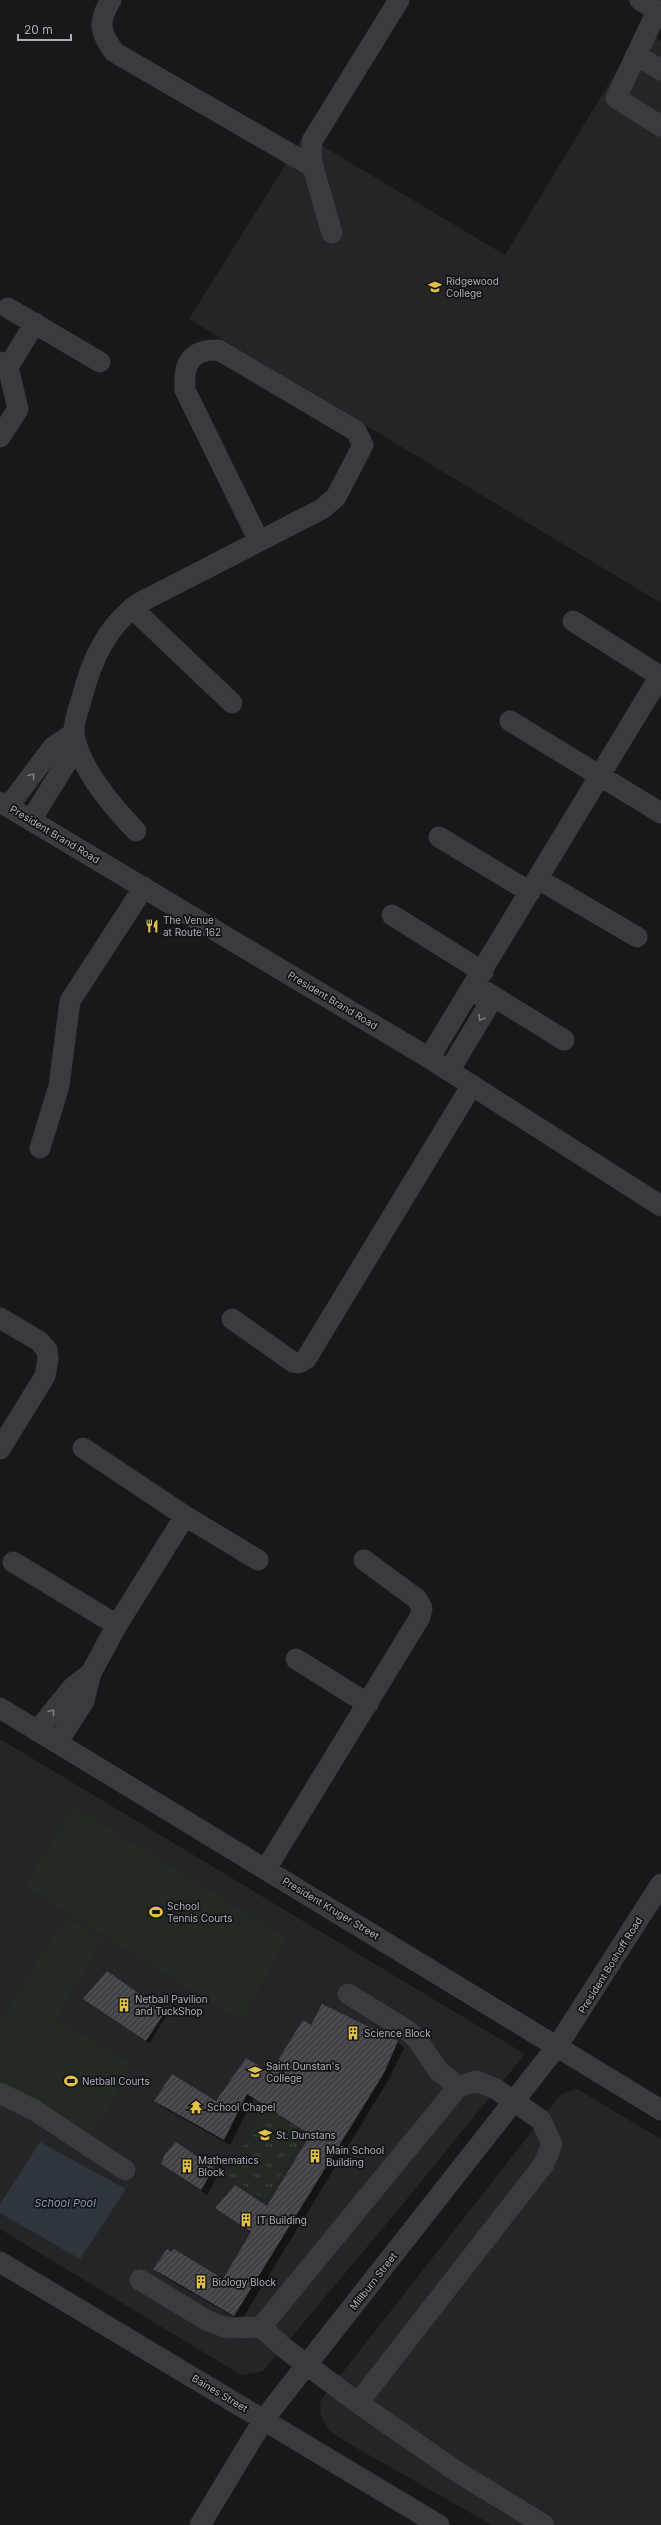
<svg xmlns="http://www.w3.org/2000/svg" width="661" height="2525" font-family="Inter,sans-serif">
<style>
.built{fill:#252427}
.park{fill:url(#park-tufts)}
.pitch{fill:#232a24}
.water{fill:#2f353d}
.shadow{fill:#0007}
.building{fill:url(#building-hatch)}
.lines{fill:none;stroke-linecap:round;stroke-linejoin:round}
.minor{stroke:#3a3a3f;stroke-width:21}
.oneway{stroke:#797a82}
.labels{text-anchor:middle;stroke-width:3.5;stroke-linejoin:round;paint-order:stroke}
.poi-label{font-size:10px;fill:#acaeb9;stroke:#131315;text-anchor:start}
.street-label{font-size:10px;fill:#acaeb9;stroke:#131315}
.water-label{font-size:11px;font-style:italic;fill:#8697b0;stroke:#131315}
</style>
<defs>
<pattern id="park-tufts" width="24" height="20" patternUnits="userSpaceOnUse"><rect width="24" height="20" fill="#232a24"/><path d="M3 7l-1-3M5 7V3M7 7l1-3M15 17l-1-3M17 17v-4M19 17l1-3" fill="none" stroke="#404642"/></pattern>
<pattern id="building-hatch" width="6" height="6" patternUnits="userSpaceOnUse"><rect width="6" height="6" fill="#434347"/><path d="M-1 1l2-2M0 6l6-6M5 7l2-2" fill="none" stroke="#5b5c5f"/></pattern>
</defs>
<rect width="100%" height="100%" fill="#18181a"/>
<path class="built" d="M642 29 661 41V603L189 319 304 135 505 255Z
M0 1739 525 2054 393 2216 263 2371 241 2375 0 2229Z
M577 2089 661 2139V2525H492L346 2442 329 2430 321 2416 320 2401 562 2093Z"/>
<path class="park" d="M267 2106 306 2132 266 2200 227 2174Z"/>
<path class="pitch" d="M74 1807 287 1938 241 2021 25 1886Z
M67 1917 103 1941 29 2062 59 2020 132 2065 87 2145 12 2092 21 2075 12 2089 0 2082V2020Z"/>
<path class="water" d="M40 2142 126 2189 80 2259 0 2213V2204Z"/>
<path class="shadow" d="M107 1973 167 2015 149 2043 86 2001Z
M323 2005 398 2042 404 2048 389 2079 241 2321 161 2275 155 2269 223 2281 252 2234 217 2208 268 2207 311 2136 253 2099 230 2145 162 2107 156 2101 216 2102 270 2074 311 2027Z
M176 2143 219 2174 207 2195 162 2164Z"/>
<path class="building" d="M107 1971 165 2012 146 2041 83 1999Z
M322 2004 398 2041 384 2073 234 2316 153 2269 167 2249 172 2252 174 2249 223 2279 251 2232 215 2208 235 2185 267 2206 310 2135 247 2094 224 2140 154 2101 172 2074 216 2101 246 2058 270 2073 303 2020 311 2025Z
M176 2142 214 2168 201 2190 161 2164 165 2154Z"/>
<g class="lines">
<path class="minor" d="M111 0C97 23 100 31 114 52L313 167
M640 0 661 13
M657 11 616 98 661 126
M636 55 661 70
M332 233 313 167 311 156 312 141 399 0
M8 308 100 362
M0 362 8 367 18 409 0 437
M8 367 35 323
M132 608 232 703
M510 721 661 813
M0 802 429 1058 661 1206
M8 807 53 747 74 733
M31 820 70 757 74 733
M136 831C112 806 80 768 74 734 73 724 78 710 81 701 91 662 106 625 141 602L322 509 336 497 363 445 356 431 219 350C190 349 183 364 185 390L259 541
M439 837 530 892
M538 879 637 937
M392 915 483 972
M475 985 564 1040
M429 1058 660 676 573 621
M449 1071 488 1006 475 985
M40 1148 59 1086 70 1001 144 887
M0 1318 39 1341 47 1350 48 1359 45 1376 0 1449
M232 1319 293 1362 299 1363 306 1359 472 1085
M83 1448 185 1516 258 1560
M13 1562 117 1625
M296 1659 368 1704
M0 1708 661 2110
M37 1731 73 1687 91 1673
M57 1743 84 1701 91 1673 117 1625 185 1516
M266 1869 420 1617 422 1608 417 1599 364 1560
M348 1994 408 2031 416 2038 438 2070 458 2087
M476 2081 496 2089 541 2120 552 2144 544 2164 358 2403 283 2347 261 2327 458 2087Z
M0 2093 34 2110 125 2170
M0 2262 439 2525
M140 2280 208 2321 227 2328 261 2327
M358 2403 456 2471 544 2525
M200 2525 264 2419 558 2045 661 1884"/>
</g>
<defs><path id="oneway-chevron" d="M-2-3.5L2.5 0L-2 3.5" fill="none" stroke-width="1.6" stroke-linecap="round" stroke-linejoin="round"/></defs>
<g class="oneway">
<use href="#oneway-chevron" transform="translate(32 776) rotate(-53)"/>
<use href="#oneway-chevron" transform="translate(481 1018) rotate(121)"/>
<use href="#oneway-chevron" transform="translate(52 1712) rotate(-51)"/>
</g>
<defs>
<g id="school-bare" transform="scale(1.08)"><path d="M0-5L7-2L0 1L-7-2ZM-4 1L0 2.5L4 1V4Q0 6-4 4Z" fill="#e2c148" stroke="#131315" stroke-width="2.5" paint-order="stroke"/></g>
<g id="restaurant-bare" transform="scale(1.08)"><path d="M-5-6h1v4h1v-4h1v4h1v-4h1v5L-1.5 .5V6h-2V.5L-5-1ZM5-6V6H3V1.5H1.5Q1.5-4 5-6Z" fill="#e2c148" stroke="#131315" stroke-width="2.5" paint-order="stroke"/></g>
<g id="stadium-bare" transform="scale(1.08)"><path d="M0-5a6.5 5 0 1 0 0 10a6.5 5 0 1 0 0-10ZM-3.5-1.8h7v3.6h-7Z" fill="#e2c148" stroke="#131315" stroke-width="2.5" paint-order="stroke"/></g>
<g id="building-bare" transform="scale(1.08)"><path d="M-4-6H4V6H1V3H-1V6H-4ZM-2.5-4.3h1.7v1.8h-1.7ZM.8-4.3h1.7v1.8H.8ZM-2.5-1h1.7V.8h-1.7ZM.8-1h1.7V.8H.8Z" fill="#e2c148" stroke="#131315" stroke-width="2.5" paint-order="stroke"/></g>
<g id="temple-bare" transform="scale(1.08)"><path d="M0-6L5-2H3V0L6.5 2.5H4V6H1.5V3h-3V6H-4V2.5H-6.5L-3 0V-2H-5Z" fill="#e2c148" stroke="#131315" stroke-width="2.5" paint-order="stroke"/></g>
</defs>
<g fill-rule="evenodd">
<use href="#school-bare" x="435" y="287"/>
<use href="#restaurant-bare" x="152" y="926"/>
<use href="#stadium-bare" x="156" y="1912"/>
<use href="#building-bare" x="124" y="2005"/>
<use href="#building-bare" x="353" y="2033"/>
<use href="#school-bare" x="255" y="2072"/>
<use href="#stadium-bare" x="71" y="2081"/>
<use href="#temple-bare" x="196" y="2107"/>
<use href="#school-bare" x="265" y="2135"/>
<use href="#building-bare" x="315" y="2156"/>
<use href="#building-bare" x="187" y="2166"/>
<use href="#building-bare" x="246" y="2220"/>
<use href="#building-bare" x="201" y="2282"/>
</g>
<g class="labels">
<g class="poi-label">
<text x="446" y="285">Ridgewood<tspan x="446" dy="12">College</tspan></text>
<text x="163" y="924">The Venue<tspan x="163" dy="12">at Route 162</tspan></text>
<text x="167" y="1910">School<tspan x="167" dy="12">Tennis Courts</tspan></text>
<text x="135" y="2003">Netball Pavilion<tspan x="135" dy="12">and TuckShop</tspan></text>
<text x="364" y="2037">Science Block</text>
<text x="266" y="2070">Saint Dunstan's<tspan x="266" dy="12">College</tspan></text>
<text x="82" y="2085">Netball Courts</text>
<text x="207" y="2111">School Chapel</text>
<text x="276" y="2139">St. Dunstans</text>
<text x="326" y="2154">Main School<tspan x="326" dy="12">Building</tspan></text>
<text x="198" y="2164">Mathematics<tspan x="198" dy="12">Block</tspan></text>
<text x="257" y="2224">IT Building</text>
<text x="212" y="2286">Biology Block</text>
</g>
<g class="street-label">
<text transform="translate(55 834) rotate(31)" y="4">President Brand Road</text>
<text transform="translate(333 1000) rotate(31)" y="4">President Brand Road</text>
<text transform="translate(331 1908) rotate(31)" y="4">President Kruger Street</text>
<text transform="translate(610 1965) rotate(-58)" y="4">President Boshoff Road</text>
<text transform="translate(373 2281) rotate(-52)" y="4">Millburn Street</text>
<text transform="translate(220 2393) rotate(31)" y="4">Baines Street</text>
</g>
<g class="water-label">
<text x="65" y="2207">School Pool</text>
</g>
</g>
<path d="M18 34v6h53v-6" fill="none" stroke="#acaeb9" stroke-width="2"/>
<text x="24" y="34" font-size="12" fill="#acaeb9" stroke="#131315" stroke-width="3" paint-order="stroke">20 m</text>
</svg>
